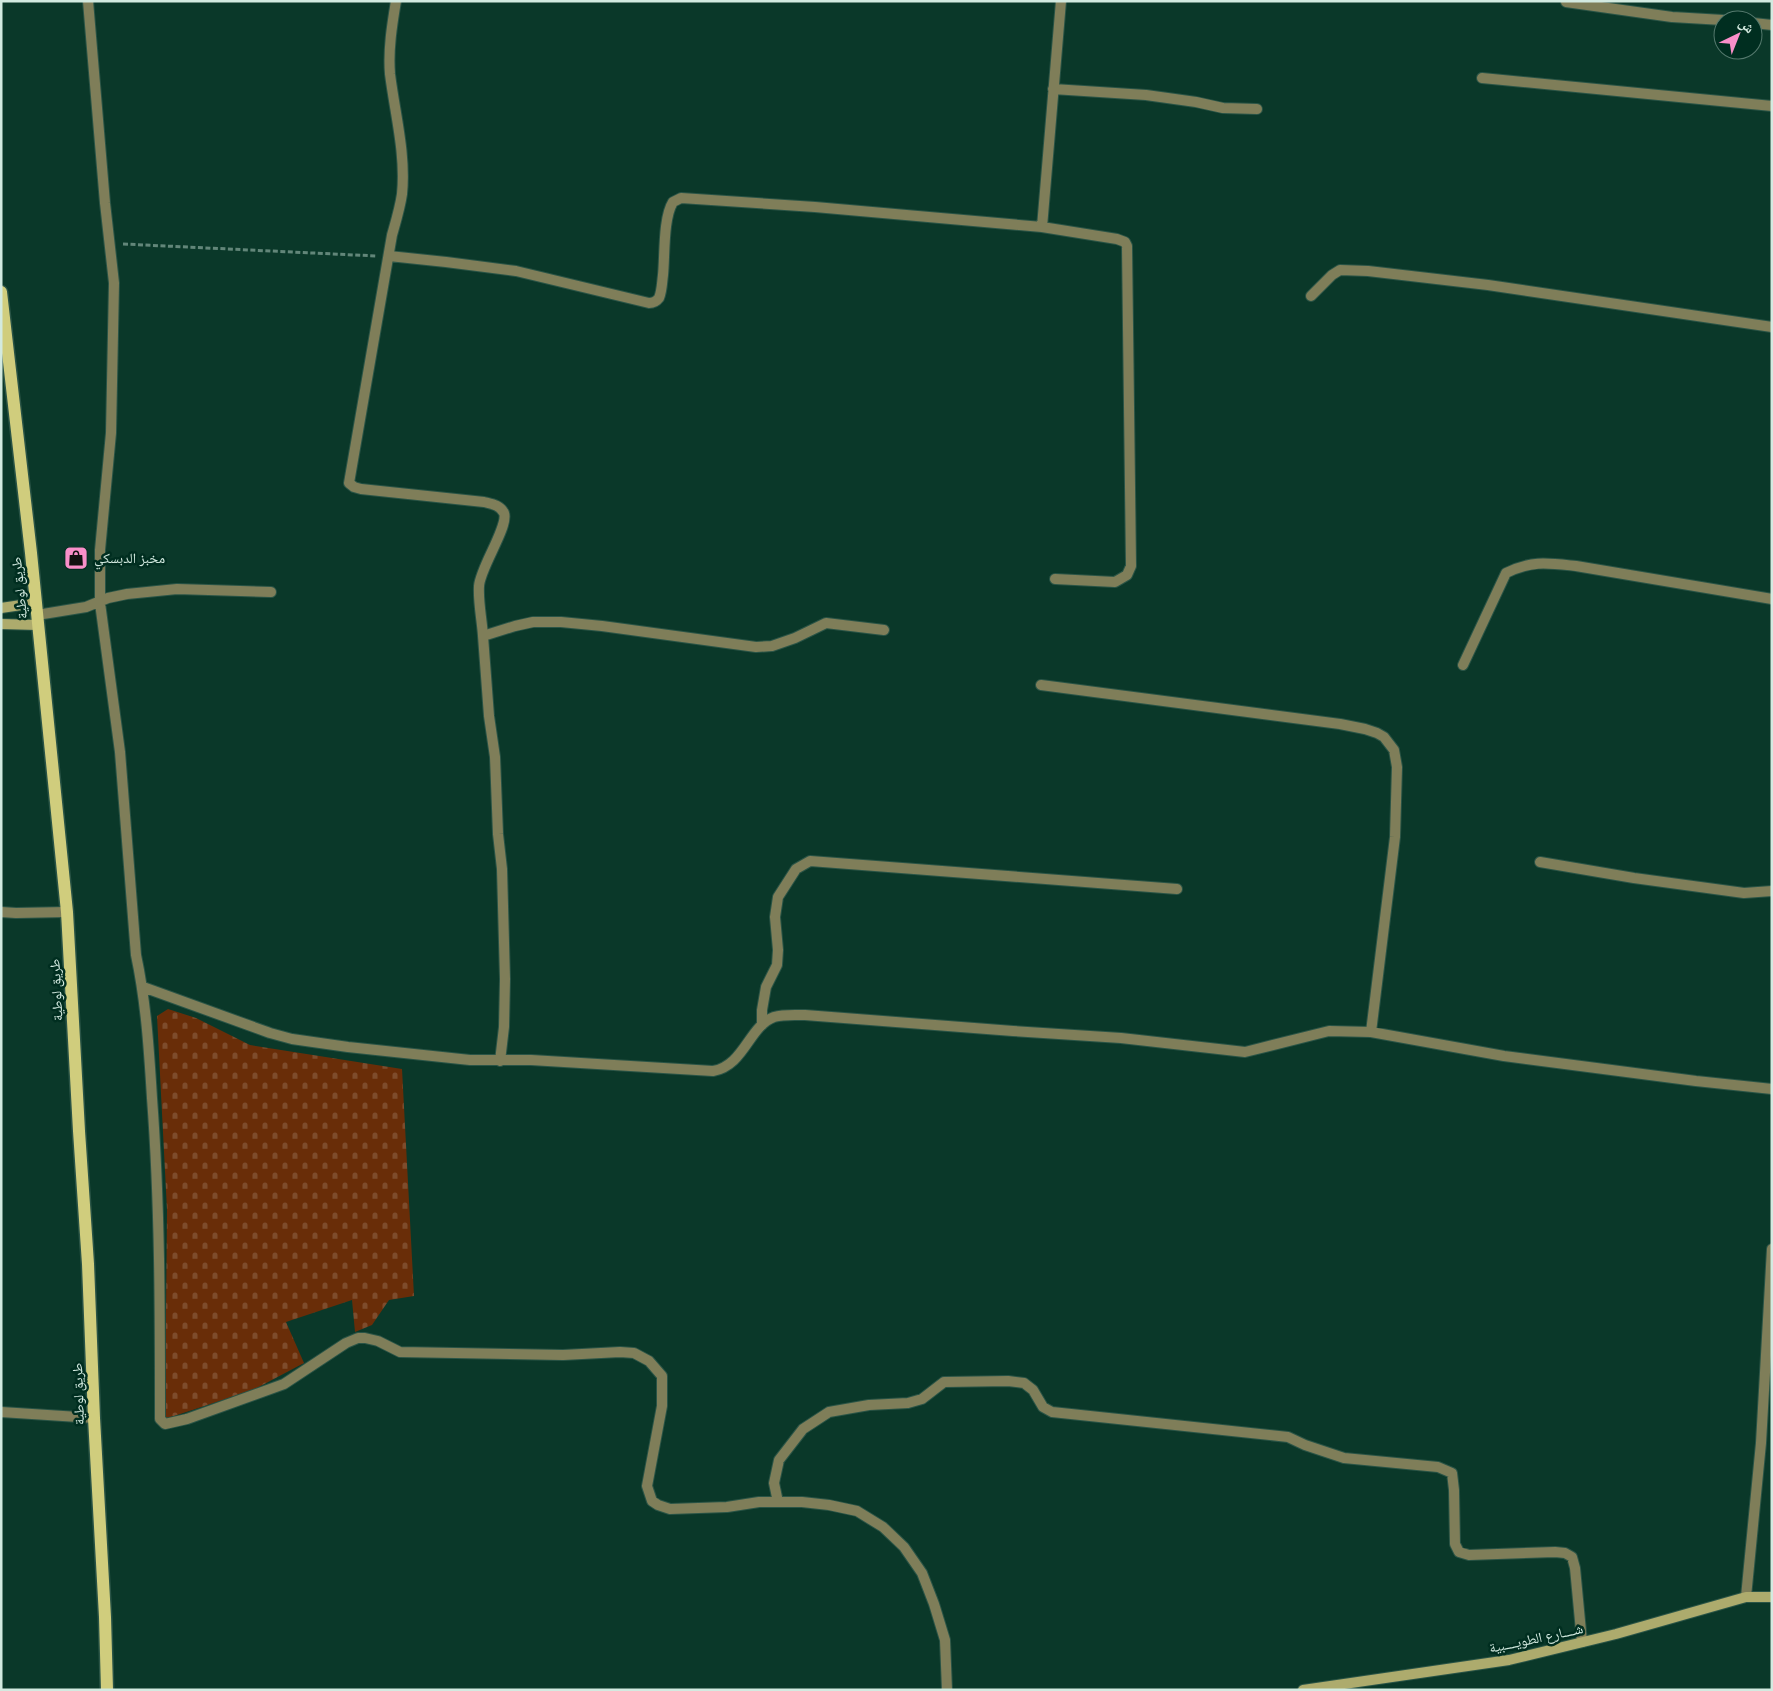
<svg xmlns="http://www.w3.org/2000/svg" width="1773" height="1691" font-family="'Times New Roman','Noto Naskh Arabic',serif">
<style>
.cemetery{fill:url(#cemetery-stones)}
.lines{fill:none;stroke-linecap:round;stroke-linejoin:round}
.street-casing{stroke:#2a5446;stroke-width:12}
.secondary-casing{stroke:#2a5446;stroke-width:12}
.primary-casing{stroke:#2a5446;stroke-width:15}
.path{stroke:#628679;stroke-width:3;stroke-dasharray:5 2.5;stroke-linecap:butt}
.street{stroke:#7f7e59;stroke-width:10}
.secondary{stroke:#adab6d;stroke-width:10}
.primary{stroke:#d0cd7d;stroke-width:12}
.labels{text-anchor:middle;stroke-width:5;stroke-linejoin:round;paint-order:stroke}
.poi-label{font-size:14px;fill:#d3eae0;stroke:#002e20;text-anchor:start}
.street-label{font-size:14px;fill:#d3eae0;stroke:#002e20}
</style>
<defs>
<pattern id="cemetery-stones" width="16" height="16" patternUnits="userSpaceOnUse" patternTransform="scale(1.25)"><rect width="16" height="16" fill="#692d08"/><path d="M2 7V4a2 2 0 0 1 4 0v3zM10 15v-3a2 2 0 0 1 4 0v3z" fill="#7e4c2c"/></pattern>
</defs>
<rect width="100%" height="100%" fill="#0a3829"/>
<path class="cemetery" d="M168 1009 196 1018 250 1045 402 1069 414 1296 389 1300 372 1325 355 1332 352 1300 286 1322 304 1363 253 1390 165 1419 167 1210 157 1016Z"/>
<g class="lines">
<g class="street-casing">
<path id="street" d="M88 1 105 203 114 283 111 433 100 550V603L120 752 136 955C146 1002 149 1049 152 1098 160 1205 160 1312 160 1419L165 1424 187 1419 284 1384 346 1343 358 1338H365L378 1341 400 1352 563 1355 620 1352 634 1353 649 1361 662 1376V1406L647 1486 652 1501 658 1505 670 1509 727 1507 759 1502H802L829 1505 857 1511 883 1527 904 1547 922 1573 934 1604 945 1640 947 1690
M396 1C392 25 388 50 390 74 395 114 406 154 402 194 400 208 396 221 392 235L349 483 354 487 361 489 484 502C492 504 500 505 504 513 509 526 480 568 479 586 478 602 482 620 483 636
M1566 2 1672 17 1723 20
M1753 23 1772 25
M1482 78 1772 106
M1053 89 1146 95 1196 102 1223 108 1257 109
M1042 227 1061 1
M389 256 446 262 516 271 649 303C653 303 656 302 659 298 662 291 662 282 663 275 665 255 663 218 673 202L681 198 815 207 1042 227 1117 239 1125 242 1127 246 1131 566 1127 575 1115 582 1055 579
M1311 296 1332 275 1340 270 1368 271 1488 285 1772 327
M37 615 86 607 108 598 127 594 177 589 271 592
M1463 665 1506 573C1532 560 1548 563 1576 566L1772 599
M1041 685 1340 724 1365 729 1377 733 1384 737 1394 750 1397 767 1395 837 1371 1032
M1540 862 1634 878 1744 893 1772 891
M1 912 16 913 67 912
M143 987 270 1033 292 1039 348 1047 470 1060H531L713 1071C744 1066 749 1026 774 1017 784 1014 795 1015 805 1015L1013 1031 1121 1038 1245 1052 1329 1031 1371 1032 1504 1056 1696 1081 1772 1089
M762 1025V1010L766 987 777 965 778 950 775 917 778 897 796 869 810 861 1177 889
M500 1061 504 1027 505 979 502 869 498 834 495 757 489 716 483 636 515 626 533 622H561L602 626 756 647 772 646 795 638 826 623 884 630
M1 1412 94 1418
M778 1502 774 1483 779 1460 803 1429 829 1412 869 1405 908 1403 922 1399 944 1382 1008 1381 1024 1383 1033 1390 1043 1407 1052 1412 1288 1437 1305 1445 1344 1458 1438 1467 1452 1473 1454 1490 1455 1544 1459 1552 1469 1555 1555 1552 1565 1553 1572 1557 1575 1568 1582 1642
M1746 1597 1761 1443 1772 1249"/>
</g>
<g class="secondary-casing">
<path id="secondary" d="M1 608 35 603
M1 624 38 625
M1303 1690 1509 1660 1616 1634 1746 1597H1772"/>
</g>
<g class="primary-casing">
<path id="primary" d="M1 292 31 553 67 912 79 1131 88 1264 94 1418 105 1617 107 1690"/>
</g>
<path class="path" d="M123 244 376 256"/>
<use href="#street" class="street"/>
<use href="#secondary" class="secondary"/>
<use href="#primary" class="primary"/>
</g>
<defs>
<g id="shop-square" transform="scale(1.25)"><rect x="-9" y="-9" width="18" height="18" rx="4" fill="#f98fc9" stroke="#002e20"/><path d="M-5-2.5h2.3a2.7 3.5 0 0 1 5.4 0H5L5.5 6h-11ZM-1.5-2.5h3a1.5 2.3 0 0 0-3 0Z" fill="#111"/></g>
</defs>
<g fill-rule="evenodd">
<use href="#shop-square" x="76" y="558"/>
</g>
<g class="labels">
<g class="poi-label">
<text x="94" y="563">مخبز الدبسكي</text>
</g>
<g class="street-label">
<text transform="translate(19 588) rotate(-96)" y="5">طريق لوطية</text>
<text transform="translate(56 990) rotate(-93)" y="5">طريق لوطية</text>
<text transform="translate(78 1394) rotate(-92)" y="5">طريق لوطية</text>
<text transform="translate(1536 1638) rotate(-12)" y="5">شــــارع الطويــــبية</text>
</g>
</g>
<rect width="1773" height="1691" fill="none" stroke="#d3eae0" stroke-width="5"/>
<g transform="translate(1738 35) rotate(43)"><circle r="24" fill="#002e20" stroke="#54796d"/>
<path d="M0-4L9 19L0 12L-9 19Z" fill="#f98fc9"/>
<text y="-8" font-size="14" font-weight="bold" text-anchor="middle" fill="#d3eae0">ش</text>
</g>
</svg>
